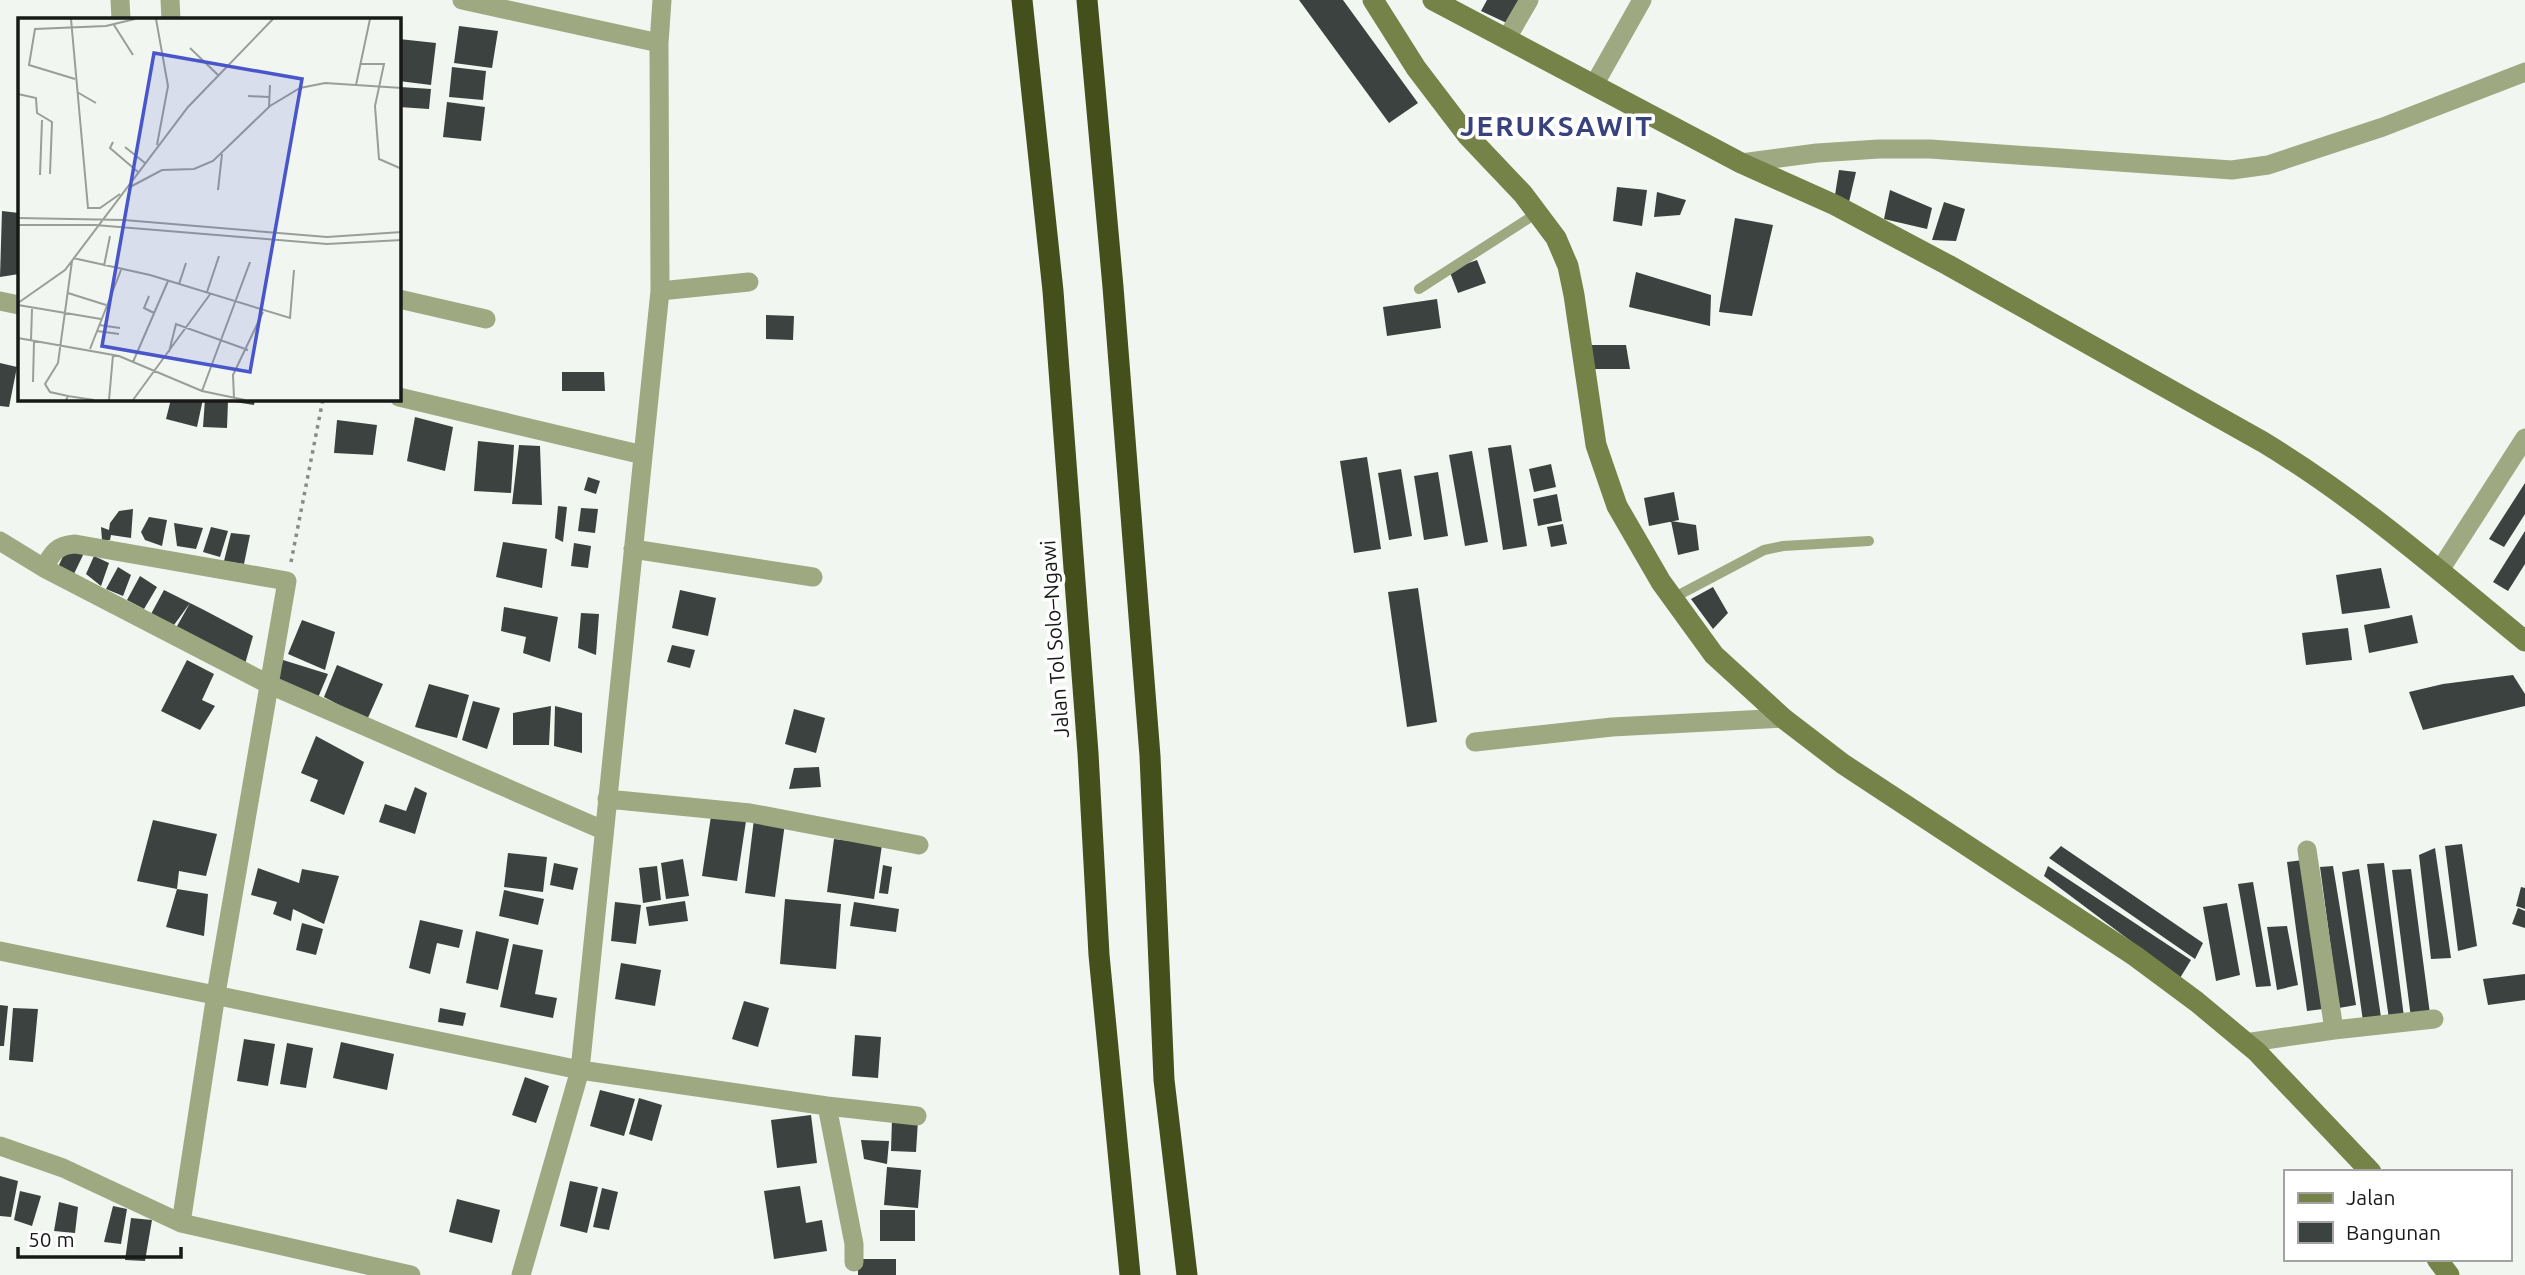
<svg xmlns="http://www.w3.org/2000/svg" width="2525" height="1275" font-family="Ubuntu,sans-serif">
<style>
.building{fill:#3c423f}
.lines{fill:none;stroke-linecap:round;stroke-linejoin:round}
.path{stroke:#888b88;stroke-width:3.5;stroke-dasharray:3.5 5;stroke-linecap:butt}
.lane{stroke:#9ea881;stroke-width:10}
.street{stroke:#9ea881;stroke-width:19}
.secondary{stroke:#768348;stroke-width:21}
.highway{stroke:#444f1c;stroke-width:21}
.labels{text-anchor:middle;stroke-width:7;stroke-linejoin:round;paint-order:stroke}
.street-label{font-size:21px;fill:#181a18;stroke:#fff}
.district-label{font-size:28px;font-weight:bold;letter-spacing:2px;fill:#38437e;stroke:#fff}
.inset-road{fill:none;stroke:#9a9e9a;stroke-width:2}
.view{fill:#4955ca;fill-opacity:0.15;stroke:#4955ca;stroke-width:3.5}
.inset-edge{fill:none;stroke:#181a18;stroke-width:3.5}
</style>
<rect width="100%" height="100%" fill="#f1f6f1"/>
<path class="building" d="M1299 0H1343L1418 103 1389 123Z
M1487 0H1525L1511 25 1481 11Z
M459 26 498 31 492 68 454 63Z
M399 39 436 43 431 85 399 81Z
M452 67 486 71 483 100 449 97Z
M400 87 431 89 429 109 399 107Z
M447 102 485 107 481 141 443 137Z
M1839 170 1856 172 1849 202 1835 195Z
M1617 187 1647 190 1642 226 1613 221Z
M1890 190 1932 208 1927 229 1884 219Z
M1657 192 1686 200 1680 215 1654 217Z
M1944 202 1965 209 1956 241 1932 240Z
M2 211 19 213V274L0 277Z
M1735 218 1773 225 1752 316 1719 312Z
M1477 260 1486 283 1458 293 1449 270Z
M1636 272 1711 295 1710 326 1629 307Z
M1437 299 1441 328 1387 336 1383 307Z
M766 315 794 316 793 340 766 339Z
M1590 345H1626L1630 369H1595Z
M0 363 17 367 9 407 0 406Z
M562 372H604L605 391H562Z
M171 399H203L197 427 166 419Z
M205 399H255L254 405 228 401 227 428 203 427Z
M415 417 453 427 445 471 407 461Z
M337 420 377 425 373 455 334 453Z
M478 441 514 445 511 493 474 491Z
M519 445 540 446 542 505 512 504Z
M1511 445 1527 546 1503 550 1488 448Z
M1472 451 1488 542 1465 546 1449 455Z
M1367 457 1381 549 1354 553 1340 461Z
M1551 464 1556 487 1534 492 1529 469Z
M1401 469 1412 536 1389 540 1378 473Z
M1438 472 1448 536 1424 540 1414 476Z
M588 477 600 481 596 494 584 490Z
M2525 483V514L2504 547 2489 539Z
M1674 492 1679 520 1649 526 1644 498Z
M1557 494 1562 521 1538 526 1533 499Z
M558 506 567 507 563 542 555 538Z
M581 508 598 509 595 533 578 531Z
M133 509 131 538 111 535 110 540H102L101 527 109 530 110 523 119 511Z
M149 517 167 520 162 546 145 540 141 532Z
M1671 521 1696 525 1699 550 1678 555Z
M174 523 203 528 196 549 177 546Z
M1563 524 1567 544 1551 547 1547 527Z
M211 527 228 531 220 557 203 552Z
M2525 531V564L2508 591 2493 582Z
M231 533 250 535 244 564 224 561Z
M503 542 547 549 542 588 496 577Z
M574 543 591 546 588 568 571 566Z
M66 550 84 553 72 578 58 567Z
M94 556 109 563 101 586 86 574Z
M118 567 131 575 123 596 106 589Z
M2381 568 2390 608 2342 614 2336 575Z
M140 576 157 587 144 609 127 600Z
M1713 587 1728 613 1713 629 1691 599Z
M1418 588 1437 722 1407 727 1388 592Z
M164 590 204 610 253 636 245 664 176 628 190 603 174 625 151 614Z
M680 590 716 598 708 636 672 628Z
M504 607 558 617 550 662 523 653 526 637 501 631Z
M581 613 599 614 596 655 578 648Z
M2412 615 2418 643 2369 653 2364 625Z
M302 620 335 632 325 670 288 654Z
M2348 628 2352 660 2306 665 2302 633Z
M672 645 695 650 690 668 667 662Z
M187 660 214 674 202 700 215 706 200 730 161 711Z
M283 660 328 674 317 700 277 683Z
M337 665 383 684 367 720 324 697Z
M2513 675 2525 694V706L2423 730 2409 692 2443 684Z
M429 684 469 695 457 738 415 727Z
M473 701 500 708 487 749 462 740Z
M551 706 549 745H513V713Z
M555 706 582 713V753L554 746Z
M794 709 825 718 816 753 785 744Z
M316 736 364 762 344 815 310 801 318 780 301 773Z
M819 767 821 787 789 789 794 768Z
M415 787 427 793 415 834 379 822 385 804 406 811Z
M711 816 746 821 737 881 702 876Z
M754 819 785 823 775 897 745 893Z
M153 820 217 834 206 876 179 871 177 889 137 881Z
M834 839 882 845 874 899 827 892Z
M2462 844 2477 946 2458 951 2445 846Z
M2061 846 2203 943 2195 959 2049 858Z
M2435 848 2451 958 2431 959 2419 855Z
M508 853 547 857 543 892 504 887Z
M683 859 689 896 666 899 661 863Z
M2303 860 2323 1009 2307 1011 2287 862Z
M554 863 578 868 573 890 550 885Z
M2384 863 2404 1017 2389 1019 2367 864Z
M883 865 892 867 888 894 879 893Z
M657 866 661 900 643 903 639 868Z
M2048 866 2191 960 2180 978 2044 876Z
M2333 866 2356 1005 2339 1008 2320 867Z
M258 868 299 883 302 869 339 876 324 924 293 909 291 921 273 914 277 902 251 895Z
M2359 869 2381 1017 2363 1021 2342 872Z
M2411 869 2430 1014 2411 1018 2392 870Z
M2253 882 2271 986 2256 987 2238 884Z
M2521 887 2525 888V909L2516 906Z
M177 889 208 894 204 936 166 927Z
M504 890 544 899 538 925 499 916Z
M785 899 841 904 836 969 780 964Z
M685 901 688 921 649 926 646 907Z
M615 902 641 905 636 944 611 941Z
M854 902 899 909 896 932 850 926Z
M2227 903 2240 975 2216 981 2203 907Z
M2518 908 2525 911V928L2512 924Z
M420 920 463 930 459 948 437 943 430 974 409 968Z
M302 923 323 929 316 955 296 950Z
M2287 926 2298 985 2277 990 2267 927Z
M476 931 509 939 498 990 466 983Z
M513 944 543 950 535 994 557 998 553 1018 500 1007Z
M621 963 661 970 655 1006 615 999Z
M2525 974V1000L2488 1005 2483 979Z
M744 1001 769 1008 758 1047 732 1039Z
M0 1005 8 1006 4 1046H0Z
M13 1008 38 1009 33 1062 9 1060Z
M440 1008 466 1013 463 1026 438 1022Z
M855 1035 881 1037 878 1078 852 1076Z
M244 1039 275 1044 268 1086 237 1081Z
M341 1042 394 1054 387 1090 333 1078Z
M287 1043 313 1048 306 1088 280 1084Z
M525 1077 549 1086 536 1123 512 1115Z
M600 1090 635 1099 624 1136 590 1126Z
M639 1098 662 1105 652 1141 629 1134Z
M811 1115 817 1163 777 1168 771 1120Z
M892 1119 918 1120 916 1152 891 1151Z
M861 1140 889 1141 887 1164 864 1159Z
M887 1167 921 1170 918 1208 884 1205Z
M0 1176 18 1181 11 1217 0 1216Z
M570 1181 598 1187 587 1233 560 1226Z
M800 1186 806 1223 822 1220 827 1251 774 1259 764 1191Z
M602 1188 618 1192 609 1230 593 1227Z
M20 1191 41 1196 32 1226 14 1220Z
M457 1199 500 1210 492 1243 449 1232Z
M59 1202 78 1207 75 1233 54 1231Z
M113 1206 127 1209 121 1244 104 1242Z
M880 1210H915V1241H880Z
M131 1218 152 1220 145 1261 125 1260Z
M858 1259H896V1275H858Z"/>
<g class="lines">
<path class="path" d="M291 562 323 399"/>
<path class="lane" d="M1419 289 1537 213
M1673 598 1764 550 1783 546 1869 541"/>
<path class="street" d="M120 0 121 19
M170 0 171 19
M462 0 659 43
M1507 38 1529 0
M1594 85 1642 0
M1741 163 1817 153 1879 149H1930L2232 170 2268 165 2383 127 2525 72
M660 291 749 282
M399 299 486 319
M0 301 19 305
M399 397 643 455
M0 541 44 568 268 684 603 830
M633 549 813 577
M44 568C52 553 57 545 75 544L287 581 216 994 181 1223
M2440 570 2525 438
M1475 742 1612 727 1783 718
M607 799 750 813 919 845
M2307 850 2334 1030
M0 951 580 1070 827 1106 917 1116
M2245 1043 2334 1030 2434 1019
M827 1106 854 1244V1262
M0 1146 63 1168 181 1223 411 1275
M521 1275 580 1070 660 291 659 43 662 0"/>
<path class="secondary" d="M1373 0 1416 68 1467 135 1523 194 1556 238 1568 266 1574 295 1596 445 1617 506 1661 582 1714 655 1783 718 1843 764 2135 956 2197 1002 2257 1052 2371 1172
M1433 0 1741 163 1835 205 1948 265 2263 442C2359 500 2438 570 2525 641
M2437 1259 2449 1275"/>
<path class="highway" d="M1022 0 1053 291 1088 753 1099 955 1130 1275
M1087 0 1113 287 1150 756 1164 1080 1187 1275"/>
</g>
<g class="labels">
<g class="street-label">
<text transform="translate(1055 639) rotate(-94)" y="7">Jalan Tol Solo–Ngawi</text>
</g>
<g class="district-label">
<text x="1557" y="136">JERUKSAWIT</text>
</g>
</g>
<g transform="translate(18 18)">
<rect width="383" height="383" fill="#f1f6f1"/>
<path class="inset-road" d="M53 1 70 190H82L102 176M138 1 150 68 139 127M96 7 115 37M172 30 200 57M343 46H366L357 88 361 141 384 151M57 61 11 47 17 11 88 8 117 1M338 67 352 1M59 74 78 85M0 76 18 80 19 95 34 104 32 156M230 78 251 79M251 89 252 67M95 124 92 130 120 154M107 129 127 145M22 157 24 102M112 169 144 152 176 151 195 143 252 88 282 70 307 65 384 70M200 172 204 136M0 200 106 202 309 219 384 214M0 207H77L309 226 384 222M55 240 132 257 272 300 276 252M86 248 92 218M161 266 168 245M189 274 201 238M50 275 88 287M131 278 126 290 136 295M0 285 47 252 170 89 255 1M0 287 83 301M81 307 102 310M79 313 101 316M0 320 101 338 184 373 227 382M13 322 14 291M72 331 103 252M151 334 158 306 230 332M115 344 150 263M15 364 16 323M184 373 232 244M50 378 32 374 27 366 40 345 54 243M216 380 215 357 245 294M48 382 50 378 76 382M91 382 95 337M115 382 193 275"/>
<path class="view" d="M136 35 284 61 232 354 84 328Z"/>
<rect width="383" height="383" class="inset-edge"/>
</g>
<rect x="2284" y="1170" width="228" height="91" fill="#ffffff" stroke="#a3a3a3" stroke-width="2"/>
<rect x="2298" y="1193" width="35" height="10" fill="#768348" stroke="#a3a3a3" stroke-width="2"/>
<text x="2346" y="1205" font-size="21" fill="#181a18">Jalan</text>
<rect x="2298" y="1222" width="35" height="21" fill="#3c423f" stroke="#a3a3a3" stroke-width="2"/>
<text x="2346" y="1240" font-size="21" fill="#181a18">Bangunan</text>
<path d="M18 1247v10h163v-10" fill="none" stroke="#181a18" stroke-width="3.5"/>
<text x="28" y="1247" font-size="21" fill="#181a18" stroke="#ffffff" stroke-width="5" paint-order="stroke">50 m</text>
</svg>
